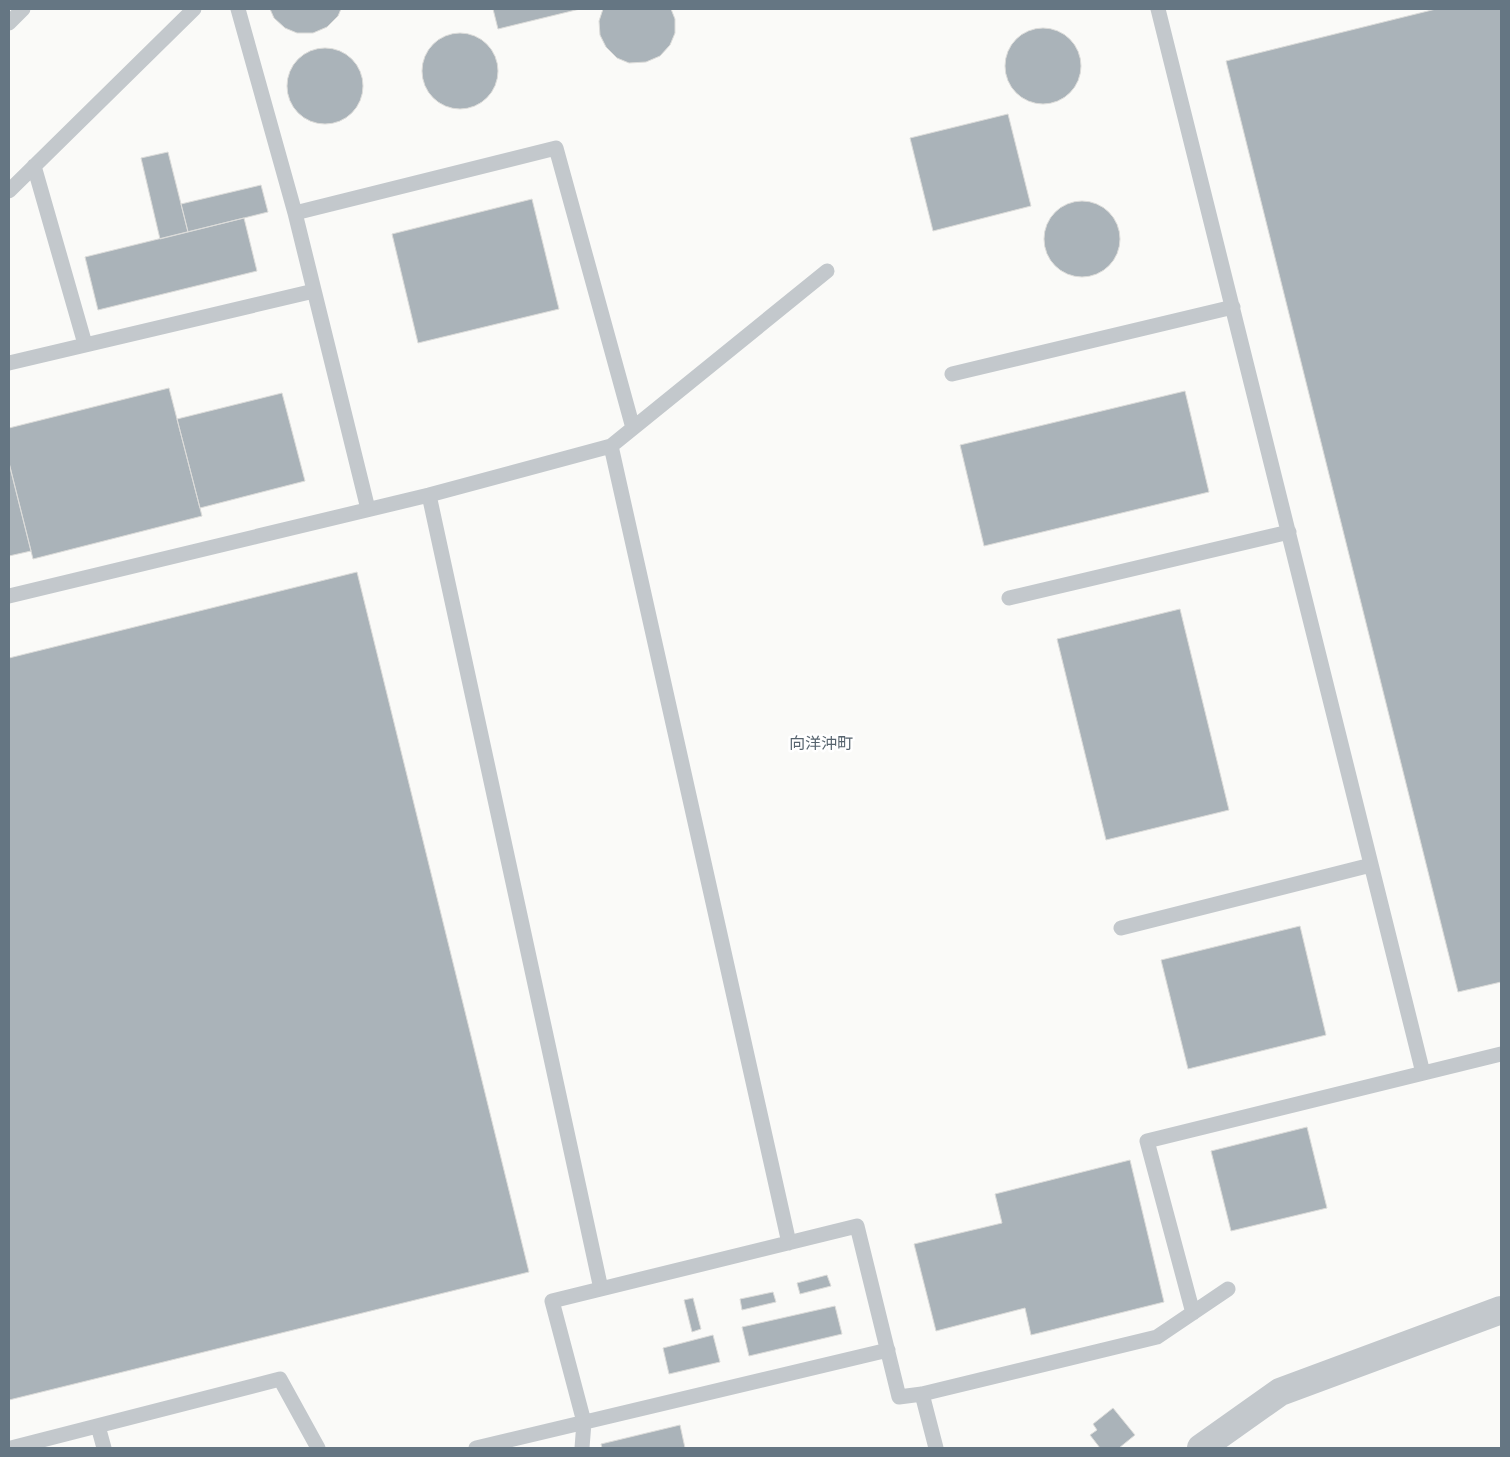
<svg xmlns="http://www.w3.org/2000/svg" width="1510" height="1457" font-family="Ubuntu,'Noto Sans JP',sans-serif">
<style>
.building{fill:#aab3b9;stroke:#dcdcda}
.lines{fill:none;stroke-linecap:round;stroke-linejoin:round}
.lane{stroke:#c3c8cc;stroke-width:15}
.street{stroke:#c3c8cc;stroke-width:28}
.labels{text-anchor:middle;stroke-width:5;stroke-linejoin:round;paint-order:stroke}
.neighbourhood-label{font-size:16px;fill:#57646e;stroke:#fff}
</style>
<rect width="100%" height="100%" fill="#fafaf8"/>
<path class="building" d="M270 9H341L338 16 327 27 313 33H297L285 28 274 18Z
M493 9H580L498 29Z
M603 9H671L675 19V33L670 45 660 56 646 62 629 63 617 58 606 47 600 35 599 21Z
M1436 9H1501V982L1458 992 1226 61Z
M1005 66a38 38 0 1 1 76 0a38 38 0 1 1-76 0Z
M422 71a38 38 0 1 1 76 0a38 38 0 1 1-76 0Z
M287 86a38 38 0 1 1 76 0a38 38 0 1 1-76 0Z
M1008 114 1031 206 933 231 910 138Z
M168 152 188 232 160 239 141 158Z
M261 185 268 212 188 232 181 204Z
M532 199 559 309 418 343 392 234Z
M1044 239a38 38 0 1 1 76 0a38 38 0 1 1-76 0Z
M244 218 257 271 98 310 85 257Z
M169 388 202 516 33 559 9 463V428Z
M1185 391 1209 492 984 546 960 445Z
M282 393 305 481 200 508 177 419Z
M9 463 31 551 9 556Z
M357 572 529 1272 9 1400V658Z
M1180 609 1229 810 1106 840 1057 639Z
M1300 926 1326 1035 1188 1069 1161 960Z
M1307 1127 1327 1208 1231 1231 1211 1151Z
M1130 1160 1164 1302 1031 1335 1025 1308 936 1331 914 1244 1002 1223 995 1194Z
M827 1275 831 1286 800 1294 797 1283Z
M773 1292 776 1302 742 1310 740 1299Z
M693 1298 701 1329 692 1332 684 1300Z
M835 1306 842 1334 749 1356 742 1327Z
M713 1335 720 1362 669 1374 663 1348Z
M1113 1408 1135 1435 1119 1448H1100L1090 1435 1097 1430 1093 1424Z
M680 1425 685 1448H602L601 1444Z"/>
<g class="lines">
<path class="lane" d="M238 9 295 213 368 509
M1158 9 1423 1073
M9 23 23 9
M34 166 85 344
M9 191 194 9
M295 213 556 148 633 428
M9 363 314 291
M952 374 1233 307
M611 446 789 1243
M429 495 601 1289
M9 596 429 495 611 446 827 271
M1009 598 1289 532
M1121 928 1371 865
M1193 1313 1147 1141 1501 1054
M922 1394 936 1448
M98 1426 104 1448
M11 1448 280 1379 318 1448
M476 1448 888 1350
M582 1448 584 1422 552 1301 857 1226 899 1397 922 1394 1157 1337 1228 1289"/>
<path class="street" d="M1201 1448 1280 1392 1501 1310"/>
</g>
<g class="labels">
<g class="neighbourhood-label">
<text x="821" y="749">向洋沖町</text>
</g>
</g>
<rect width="1510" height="1457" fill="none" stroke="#657683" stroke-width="20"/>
</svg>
